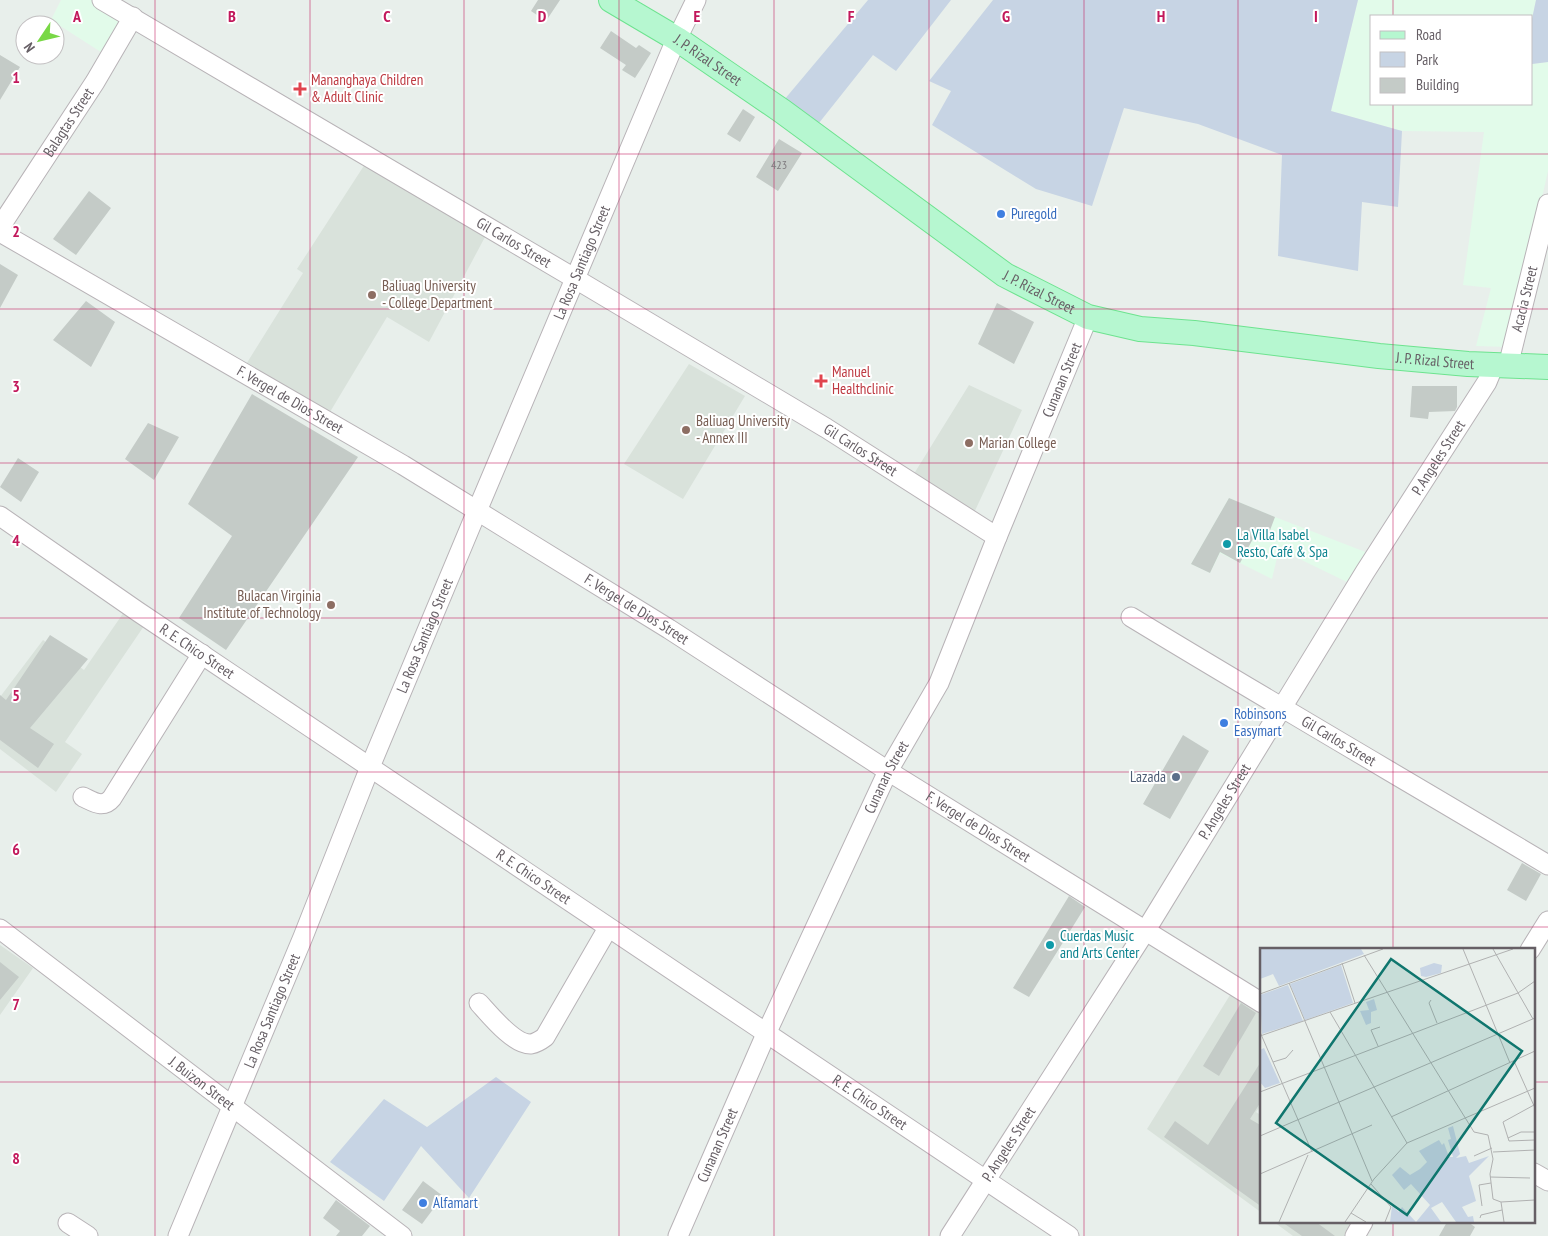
<svg xmlns="http://www.w3.org/2000/svg" width="1548" height="1236" font-family="'PT Sans Narrow',sans-serif">
<style>
.commercial{fill:#e2fbea}
.education{fill:#d9e2db}
.green{fill:#c7d4e4}
.building{fill:#c4cbc7}
.lines{fill:none;stroke-linecap:round;stroke-linejoin:round}
.minor-casing{stroke:#b8b3b7;stroke-width:21}
.major-casing{stroke:#6de38f;stroke-width:26}
.minor{stroke:#fff;stroke-width:19}
.major{stroke:#b6f7d0;stroke-width:24}
.grid{fill:none;stroke:#c2185b;stroke-width:1;stroke-opacity:0.55}
.health-dot{fill:#e0444e;stroke:#fff;stroke-width:2}
.shop-dot{fill:#3f7fe0;stroke:#fff;stroke-width:2}
.education-dot{fill:#8d6e63;stroke:#fff;stroke-width:2}
.culture-dot{fill:#0f9aa8;stroke:#fff;stroke-width:2}
.service-dot{fill:#5c6f8a;stroke:#fff;stroke-width:2}
.labels{text-anchor:middle;stroke-width:4;stroke-linejoin:round;paint-order:stroke}
.number-label{font-size:12px;fill:#7e7a7e}
.street-label{font-size:15px;fill:#665f65;stroke:#fff}
.health-label{font-size:15px;fill:#be3a42;stroke:#fff;text-anchor:start}
.shop-label{font-size:15px;fill:#366cbe;stroke:#fff;text-anchor:start}
.education-label{font-size:15px;fill:#785e54;stroke:#fff;text-anchor:start}
.culture-label{font-size:15px;fill:#0d838f;stroke:#fff;text-anchor:start}
.service-label{font-size:15px;fill:#4e5e75;stroke:#fff;text-anchor:end}
.inset-road{fill:none;stroke:#b0b1b1;stroke-width:1}
.view{fill:#0f766e;fill-opacity:0.15;stroke:#0f766e;stroke-width:2.5}
.inset-edge{fill:none;stroke:#665f65;stroke-width:2.5}
.grid-label{font-size:16px;text-anchor:middle;font-weight:bold;fill:#c2185b;stroke:#fff;stroke-width:4;stroke-linejoin:round;paint-order:stroke}
</style>
<rect width="100%" height="100%" fill="#e8efeb"/>
<path class="commercial" d="M61 0H95L126 16 104 54 51 20Z
M1358 0H1536L1532 19V16H1372V104H1532V64L1548 62V171L1508 347 1476 346 1491 288 1463 285 1484 132 1402 131 1331 111Z
M1229 498 1275 517 1368 553 1349 583 1279 549 1272 579 1220 553 1210 573 1191 564Z"/>
<path class="education" d="M367 161 485 237 429 342 387 317 327 417 245 366 303 273 297 269Z
M689 364 745 396 683 499 624 464Z
M969 385 1022 410 973 515 912 477Z
M124 612 144 626 65 742 82 754 56 792 0 749V697L43 640 84 670Z
M0 945 33 968 0 1015Z
M1235 987 1262 1003V1103L1256 1112 1262 1116V1213L1147 1129Z
M1274 1222H1355L1347 1236H1293Z"/>
<path class="green" d="M868 0H951L896 71 873 55 819 123 784 100Z
M993 0H1358L1331 111 1402 131 1398 207 1362 202 1358 271 1278 256 1282 155 1198 124 1124 108 1092 206 1036 189 932 125 951 91 929 81Z
M1536 0H1548V62L1532 64V19Z
M496 1077 531 1102 469 1198 421 1146 384 1201 330 1162 384 1099 427 1127Z"/>
<path class="building" d="M538 0H560L546 21 531 11Z
M611 31 636 48 639 45 651 53 635 78 622 70 626 65 600 48Z
M0 55 20 67 0 100Z
M743 109 755 117 740 142 727 134Z
M779 139 802 153 778 191 756 177Z
M89 191 111 208 76 255 53 239Z
M0 264 18 275 0 308Z
M86 301 115 322 91 367 53 340Z
M997 303 1034 322 1014 364 978 344Z
M1412 386H1457V407L1455 411 1429 412 1428 419 1410 417Z
M252 394 358 457 226 650 179 618 232 536 188 504Z
M148 423 179 437 154 480 125 459Z
M18 458 39 472 21 502 0 487Z
M1229 498 1275 517 1267 538 1255 535 1240 563 1220 552 1210 573 1191 564Z
M50 635 88 659 30 728 54 744 38 768 0 740V695L6 700Z
M1183 735 1209 751 1170 819 1143 804Z
M1522 863 1541 874 1526 901 1507 890Z
M1069 896 1085 907 1029 997 1013 988Z
M0 962 19 977 0 1000Z
M1241 1003 1256 1013 1219 1076 1203 1066Z
M1262 1060V1100L1250 1119 1262 1126V1207L1164 1137 1175 1121 1208 1145Z
M423 1181 443 1196 422 1224 402 1210Z
M336 1200 370 1226 362 1236H336L340 1231 323 1218Z
M1282 1222H1316L1335 1236H1302Z
M1447 1222H1468L1475 1227 1470 1236H1439Z"/>
<g class="lines">
<g class="minor-casing">
<g id="minor">
<path id="s1" d="M102 0 574 278 826 428 997 537"/>
<path id="s2" d="M0 227 95 82 133 17"/>
<path id="s3" d="M0 232 403 465 669 629 888 771 1262 1003"/>
<path id="s4" d="M1508 366 1548 204"/>
<path id="s5" d="M0 516 137 611 1069 1236"/>
<path id="s6" d="M1131 617C1269 701 1409 782 1548 865"/>
<path d="M83 797C94 802 103 809 112 798L202 654"/>
<path id="s7" d="M0 929C134 1032 268 1134 402 1236"/>
<path d="M1530 950 1548 921"/>
<path d="M479 1003C490 1015 514 1045 531 1044 536 1043 541 1040 545 1037L608 928"/>
<path d="M1534 1173 1548 1181"/>
<path d="M68 1223 88 1236"/>
<path id="s8" d="M178 1236 303 937 370 767 477 511 672 49 696 0"/>
<path id="s9" d="M678 1236 766 1034 888 771 939 683 997 537 1088 317"/>
<path id="s10" d="M950 1236 1146 930 1365 572 1487 382 1494 365"/>
<path d="M1355 1236 1363 1222"/>
</g>
</g>
<g class="major-casing">
<g id="major">
<path id="s11" d="M611 0 677 39 782 111 1005 275 1088 317 1140 329 1194 333 1379 356 1468 364 1548 367"/>
</g>
</g>
<use href="#minor" class="minor"/>
<use href="#major" class="major"/>
</g>
<path class="grid" d="M155 0V1236M310 0V1236M464 0V1236M619 0V1236M774 0V1236M929 0V1236M1084 0V1236M1238 0V1236M1393 0V16M1393 104V950M0 154H1548M0 309H1548M0 463H1548M0 618H1548M0 772H1548M0 927H1548M0 1082H1262M1534 1082H1548M1393 1222V1236"/>
<g class="health-dot">
<path d="M297.5 81.5h5v5h5v5h-5v5h-5v-5h-5v-5h5z"/>
<path d="M818.5 373.5h5v5h5v5h-5v5h-5v-5h-5v-5h5z"/>
</g>
<g class="shop-dot">
<circle cx="1001" cy="214" r="5"/>
<circle cx="1224" cy="723" r="5"/>
<circle cx="423" cy="1203" r="5"/>
</g>
<g class="education-dot">
<circle cx="372" cy="295" r="5"/>
<circle cx="686" cy="430" r="5"/>
<circle cx="969" cy="443" r="5"/>
<circle cx="331" cy="605" r="5"/>
</g>
<g class="culture-dot">
<circle cx="1227" cy="544" r="5"/>
<circle cx="1050" cy="945" r="5"/>
</g>
<circle class="service-dot" cx="1176" cy="777" r="5"/>
<g class="labels">
<g class="number-label">
<text x="779" y="169">423</text>
</g>
<g class="street-label">
<text dy="5" stroke="none"><textPath href="#s11" startOffset="114">J. P. Rizal Street</textPath></text>
<text dy="5" stroke="none"><textPath href="#s2" startOffset="125">Balagtas Street</textPath></text>
<text dy="5" stroke="none"><textPath href="#s1" startOffset="478">Gil Carlos Street</textPath></text>
<text dy="5" stroke="none"><textPath href="#s8" startOffset="1054">La Rosa Santiago Street</textPath></text>
<text dy="5" stroke="none"><textPath href="#s11" startOffset="519">J. P. Rizal Street</textPath></text>
<text dy="5" stroke="none"><textPath href="#s4" startOffset="69">Acacia Street</textPath></text>
<text dy="5" stroke="none"><textPath href="#s11" startOffset="924">J. P. Rizal Street</textPath></text>
<text dy="5" stroke="none"><textPath href="#s9" startOffset="939">Cunanan Street</textPath></text>
<text dy="5" stroke="none"><textPath href="#s3" startOffset="335">F. Vergel de Dios Street</textPath></text>
<text dy="5" stroke="none"><textPath href="#s1" startOffset="882">Gil Carlos Street</textPath></text>
<text dy="5" stroke="none"><textPath href="#s10" startOffset="919">P. Angeles Street</textPath></text>
<text dy="5" stroke="none"><textPath href="#s3" startOffset="740">F. Vergel de Dios Street</textPath></text>
<text dy="5" stroke="none"><textPath href="#s8" startOffset="649">La Rosa Santiago Street</textPath></text>
<text dy="5" stroke="none"><textPath href="#s5" startOffset="239">R. E. Chico Street</textPath></text>
<text dy="5" stroke="none"><textPath href="#s6" startOffset="242">Gil Carlos Street</textPath></text>
<text dy="5" stroke="none"><textPath href="#s9" startOffset="504">Cunanan Street</textPath></text>
<text dy="5" stroke="none"><textPath href="#s10" startOffset="514">P. Angeles Street</textPath></text>
<text dy="5" stroke="none"><textPath href="#s3" startOffset="1145">F. Vergel de Dios Street</textPath></text>
<text dy="5" stroke="none"><textPath href="#s5" startOffset="644">R. E. Chico Street</textPath></text>
<text dy="5" stroke="none"><textPath href="#s8" startOffset="244">La Rosa Santiago Street</textPath></text>
<text dy="5" stroke="none"><textPath href="#s7" startOffset="254">J. Buizon Street</textPath></text>
<text dy="5" stroke="none"><textPath href="#s5" startOffset="1049">R. E. Chico Street</textPath></text>
<text dy="5" stroke="none"><textPath href="#s10" startOffset="109">P. Angeles Street</textPath></text>
<text dy="5" stroke="none"><textPath href="#s9" startOffset="99">Cunanan Street</textPath></text>
</g>
<g class="health-label">
<text x="311" y="85">Mananghaya Children<tspan x="311" dy="17">&amp; Adult Clinic</tspan></text>
<text x="832" y="377">Manuel<tspan x="832" dy="17">Healthclinic</tspan></text>
</g>
<g class="shop-label">
<text x="1011" y="219">Puregold</text>
<text x="1234" y="719">Robinsons<tspan x="1234" dy="17">Easymart</tspan></text>
<text x="433" y="1208">Alfamart</text>
</g>
<g class="education-label">
<text x="382" y="291">Baliuag University<tspan x="382" dy="17">- College Department</tspan></text>
<text x="696" y="426">Baliuag University<tspan x="696" dy="17">- Annex III</tspan></text>
<text x="979" y="448">Marian College</text>
<text x="321" y="601" text-anchor="end">Bulacan Virginia<tspan x="321" dy="17">Institute of Technology</tspan></text>
</g>
<g class="culture-label">
<text x="1237" y="540">La Villa Isabel<tspan x="1237" dy="17">Resto, Café &amp; Spa</tspan></text>
<text x="1060" y="941">Cuerdas Music<tspan x="1060" dy="17">and Arts Center</tspan></text>
</g>
<g class="service-label">
<text x="1166" y="782">Lazada</text>
</g>
</g>
<g transform="translate(1260 948)">
<rect width="275" height="275" fill="#e8efeb"/>
<path d="M0 1H101L104 6 19 38 13 26 0 31ZM174 15 182 17 181 25 166 29 161 28 160 20ZM81 17 93 55 45 72 30 36ZM28 37 43 73 2 86 0 47ZM114 51 117 62 111 64V75L106 77 100 63 109 62 106 54ZM4 100 20 135 5 140 0 134V102ZM193 178 200 206 196 210 206 208 209 215 229 208 209 228 216 253 202 259 208 269 213 268 214 274H196L182 254 171 260 181 274H130L132 258 139 264 142 259 156 274 170 257 151 236 144 242 132 227 140 219 150 227 160 221 167 214 159 203 179 192 182 197 184 195 189 209H193L188 192 191 191 188 180Z" fill="#c7d4e4"/>
<path class="inset-road" d="M203 1 250 115M233 1 273 71M104 7 214 184 228 187 233 211 230 226 233 251 241 254 275 252M82 15 95 55M29 35 112 233M0 46 123 1M171 52 169 55 177 75M70 64 147 195M0 84 52 204M0 88 253 1M118 98 111 82 120 79M254 113 275 160M13 114 26 110 33 102M0 144 258 45 275 33M274 157 243 174 249 193 275 192M131 169 275 103M0 188 275 70M248 190 261 184H275M233 204 275 202M214 208 232 200M275 214V243M0 226 112 177M230 229 270 230M111 236 131 259 125 274M241 254 244 274M222 258 219 237 231 235M91 265 106 274M220 270 221 267 242 262M19 274 48 207M85 274 114 231 147 195 275 140"/>
<path class="view" d="M131 11 262 103 147 267 16 175Z"/>
<rect width="275" height="275" class="inset-edge"/>
</g>
<g class="grid-label">
<text x="77" y="22">A</text>
<text x="232" y="22">B</text>
<text x="387" y="22">C</text>
<text x="542" y="22">D</text>
<text x="697" y="22">E</text>
<text x="851" y="22">F</text>
<text x="1006" y="22">G</text>
<text x="1161" y="22">H</text>
<text x="1316" y="22">I</text>
<text x="16" y="83">1</text>
<text x="16" y="237">2</text>
<text x="16" y="392">3</text>
<text x="16" y="546">4</text>
<text x="16" y="701">5</text>
<text x="16" y="855">6</text>
<text x="16" y="1010">7</text>
<text x="16" y="1164">8</text>
</g>
<rect x="1370" y="15" width="162" height="90" fill="#ffffff" stroke="#c2bfc1"/>
<rect x="1380" y="31" width="25" height="8" fill="#b6f7d0" stroke="#c2bfc1"/>
<text x="1416" y="40" font-size="15" fill="#665f65">Road</text>
<rect x="1380" y="52" width="25" height="15" fill="#c7d4e4" stroke="#c2bfc1"/>
<text x="1416" y="65" font-size="15" fill="#665f65">Park</text>
<rect x="1380" y="78" width="25" height="15" fill="#c4cbc7" stroke="#c2bfc1"/>
<text x="1416" y="90" font-size="15" fill="#665f65">Building</text>
<g transform="translate(40 40) rotate(235)"><circle r="24" fill="#ffffff" stroke="#c2bfc1"/>
<path d="M0-4L9 19L0 12L-9 19Z" fill="#79d846"/>
<text y="-8" font-size="14" font-weight="bold" text-anchor="middle" fill="#665f65">N</text>
</g>
</svg>
